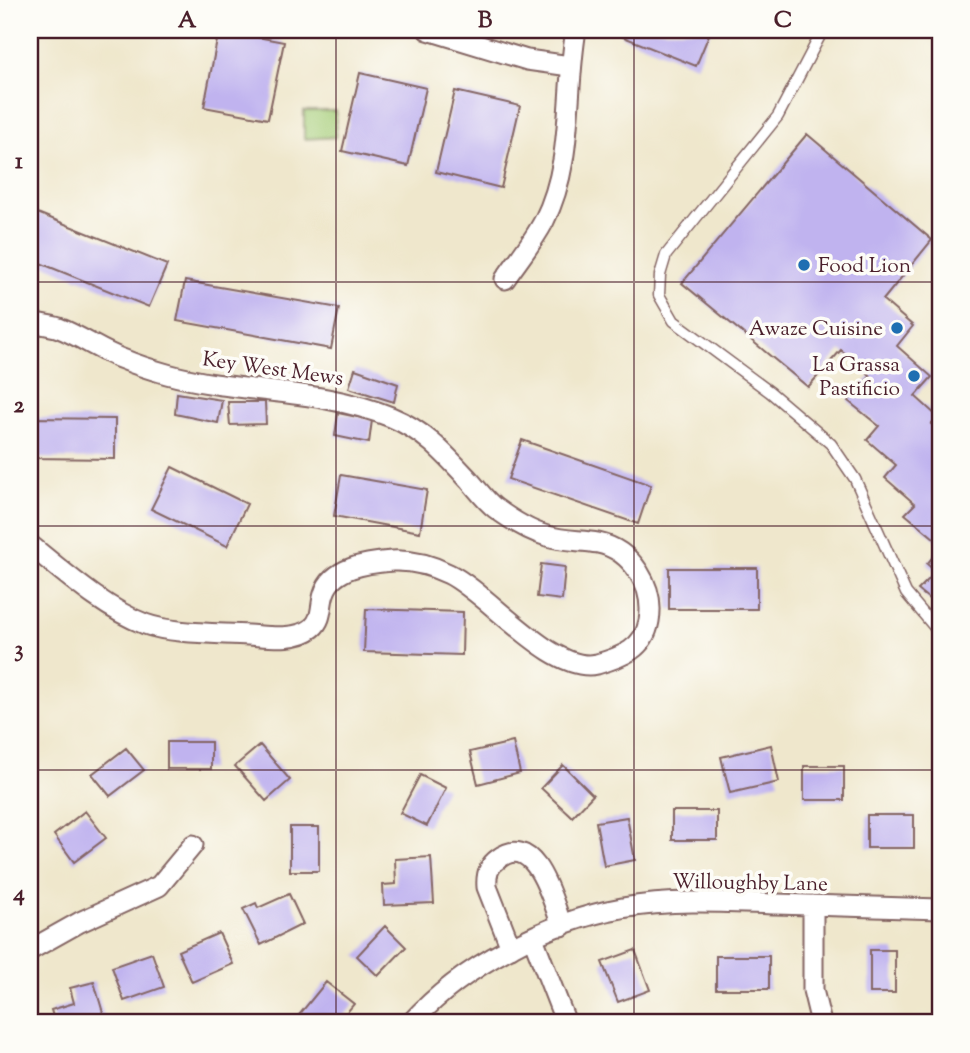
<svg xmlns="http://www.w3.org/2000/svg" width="970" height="1053" font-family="'Sorts Mill Goudy',serif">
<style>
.green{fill:#a5cd78;stroke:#787652;stroke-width:2}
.building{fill:#c0b3ef}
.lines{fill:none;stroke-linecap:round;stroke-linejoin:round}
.lane-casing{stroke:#846563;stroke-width:13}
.street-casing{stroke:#846563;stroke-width:23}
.lane{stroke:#fff;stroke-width:10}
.street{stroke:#fff;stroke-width:19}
.grid{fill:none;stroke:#4a1f2b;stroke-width:2;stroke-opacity:0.55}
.poi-dot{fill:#1f6fb2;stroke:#fdfcf7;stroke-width:2.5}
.labels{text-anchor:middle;stroke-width:7;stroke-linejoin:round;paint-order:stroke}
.poi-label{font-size:21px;fill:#4a1f2b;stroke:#fdfcf7;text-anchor:end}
.street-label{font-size:21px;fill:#4a1f2b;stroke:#fdfcf7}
.neatline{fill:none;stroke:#4a1f2b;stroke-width:2.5}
.grid-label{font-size:23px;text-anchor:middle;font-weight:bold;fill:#4a1f2b}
</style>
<rect width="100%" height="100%" fill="#fdfcf7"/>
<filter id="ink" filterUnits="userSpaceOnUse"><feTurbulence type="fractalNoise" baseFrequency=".0143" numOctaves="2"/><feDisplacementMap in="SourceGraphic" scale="14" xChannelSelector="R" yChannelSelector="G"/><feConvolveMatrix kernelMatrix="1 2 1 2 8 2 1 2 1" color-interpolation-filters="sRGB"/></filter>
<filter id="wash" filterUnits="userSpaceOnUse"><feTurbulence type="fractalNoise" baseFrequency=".00686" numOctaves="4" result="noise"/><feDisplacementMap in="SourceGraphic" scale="28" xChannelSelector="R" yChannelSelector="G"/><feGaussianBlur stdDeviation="1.57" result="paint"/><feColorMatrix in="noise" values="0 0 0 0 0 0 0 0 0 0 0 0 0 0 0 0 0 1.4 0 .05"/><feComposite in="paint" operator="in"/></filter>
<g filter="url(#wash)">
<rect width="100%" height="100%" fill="#efe7cc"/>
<path class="green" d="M304 111H336V137L304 139Z"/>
<g id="blocks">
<path class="building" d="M219 30 284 42 268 119 204 107Z
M624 30H711L696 66 621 36Z
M360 73 426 88 408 166 342 151Z
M455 91 520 106 501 188 436 172Z
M807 134 932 240 883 300 913 326 897 346 932 377 915 396 938 417 931 424 940 431V543L905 514 915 504 885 478 896 465 867 440 879 426 848 401 871 376 841 350 808 387 682 283Z
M30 210 167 265 149 307 30 259Z
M185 281 339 308 331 349 177 321Z
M355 369 398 384 394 402 349 388Z
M177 393 222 400 218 423 175 414Z
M228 402H265L266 424 230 425Z
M338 413 372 420 369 443 335 436Z
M30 418 115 419V459L30 458Z
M522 440 651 485 638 524 508 479Z
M172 467 247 504 227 546 151 509Z
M341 475 427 490 420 532 334 516Z
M940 548V608L918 590 936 572 927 564Z
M541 564 565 567 562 600 537 597Z
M669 568H757V609H669Z
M366 609 463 612 462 655 364 652Z
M167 742H211V769H167Z
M513 742 520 773 478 784 470 752Z
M260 745 290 780 266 801 235 766Z
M771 745 779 782 730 793 721 757Z
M126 748 144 770 110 796 92 774Z
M563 765 593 795 572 817 541 788Z
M804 766H844V800H804Z
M420 775 446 788 427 826 400 813Z
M85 811 106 838 74 862 54 835Z
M672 811H717V840H672Z
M867 815H914V848H867Z
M627 817 635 860 604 866 596 822Z
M290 827H319V871H290Z
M431 857 434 903 384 905 383 885 396 884 395 859Z
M289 894 303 924 261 945 243 909 256 903 258 908Z
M385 926 406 947 378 976 357 956Z
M219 933 233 964 192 982 178 951Z
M635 950 650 990 618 1002 602 962Z
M870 950H895V993H870Z
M152 953 164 987 124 1001 112 967Z
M716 956H769V989H716Z
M94 982 106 1023H55L51 1010 74 1003 70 988Z
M326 982 354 1004 338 1023H309L299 1015Z"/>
</g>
</g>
<g filter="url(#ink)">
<use href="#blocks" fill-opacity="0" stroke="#846563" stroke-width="2"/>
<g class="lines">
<g class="lane-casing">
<path id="lane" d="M823 30 778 116 666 255 660 275 659 295 674 321 770 392 831 444 855 479 906 593 937 630 940 632"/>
</g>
<g class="street-casing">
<path id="street" d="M428 30 527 60 570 66
M505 279C518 260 533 242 544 221 574 162 565 93 576 30
M30 322C39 324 50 325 59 328 82 337 102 352 125 360 139 366 153 370 167 374 243 395 316 387 391 417 425 431 446 455 470 481 478 490 486 501 495 508 510 519 529 531 547 536 564 541 581 540 598 543 632 550 655 587 649 621 644 649 622 657 597 664 553 675 488 593 449 574 431 565 412 560 392 561 367 563 332 567 324 594 320 606 323 619 312 628 296 641 267 636 248 635 219 633 172 634 145 624 103 608 65 573 30 545
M813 905V990L821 1023
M533 938 566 1023
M511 948 487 887C486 875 488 866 498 859 536 830 553 903 562 926
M30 950 80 922 159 886 193 845
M411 1023C461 967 548 921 622 908 673 899 724 902 776 904 830 906 885 907 940 909"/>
</g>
<use href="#lane" class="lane"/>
<use href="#street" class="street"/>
</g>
</g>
<path class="grid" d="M336 30V1023M634 30V1023M30 282H940M30 526H940M30 770H940"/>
<g class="poi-dot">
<circle cx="804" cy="265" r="7"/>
<circle cx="897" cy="328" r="7"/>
<circle cx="914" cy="376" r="7"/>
</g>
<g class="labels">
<g class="poi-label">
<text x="818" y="272" text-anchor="start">Food Lion</text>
<text x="883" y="335">Awaze Cuisine</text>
<text x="900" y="371">La Grassa<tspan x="900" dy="24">Pastificio</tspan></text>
</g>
<g class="street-label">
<text transform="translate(273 368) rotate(8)" y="7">Key West Mews</text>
<text transform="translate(750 882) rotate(1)" y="7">Willoughby Lane</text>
</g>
</g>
<rect width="970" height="1053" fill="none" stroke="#fdfcf7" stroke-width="77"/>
<rect x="38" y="38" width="894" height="976" class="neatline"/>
<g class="grid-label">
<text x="187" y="27">A</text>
<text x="485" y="27">B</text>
<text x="783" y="27">C</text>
<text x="19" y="168">1</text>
<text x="19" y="412">2</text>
<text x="19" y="656">3</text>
<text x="19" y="900">4</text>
</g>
</svg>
